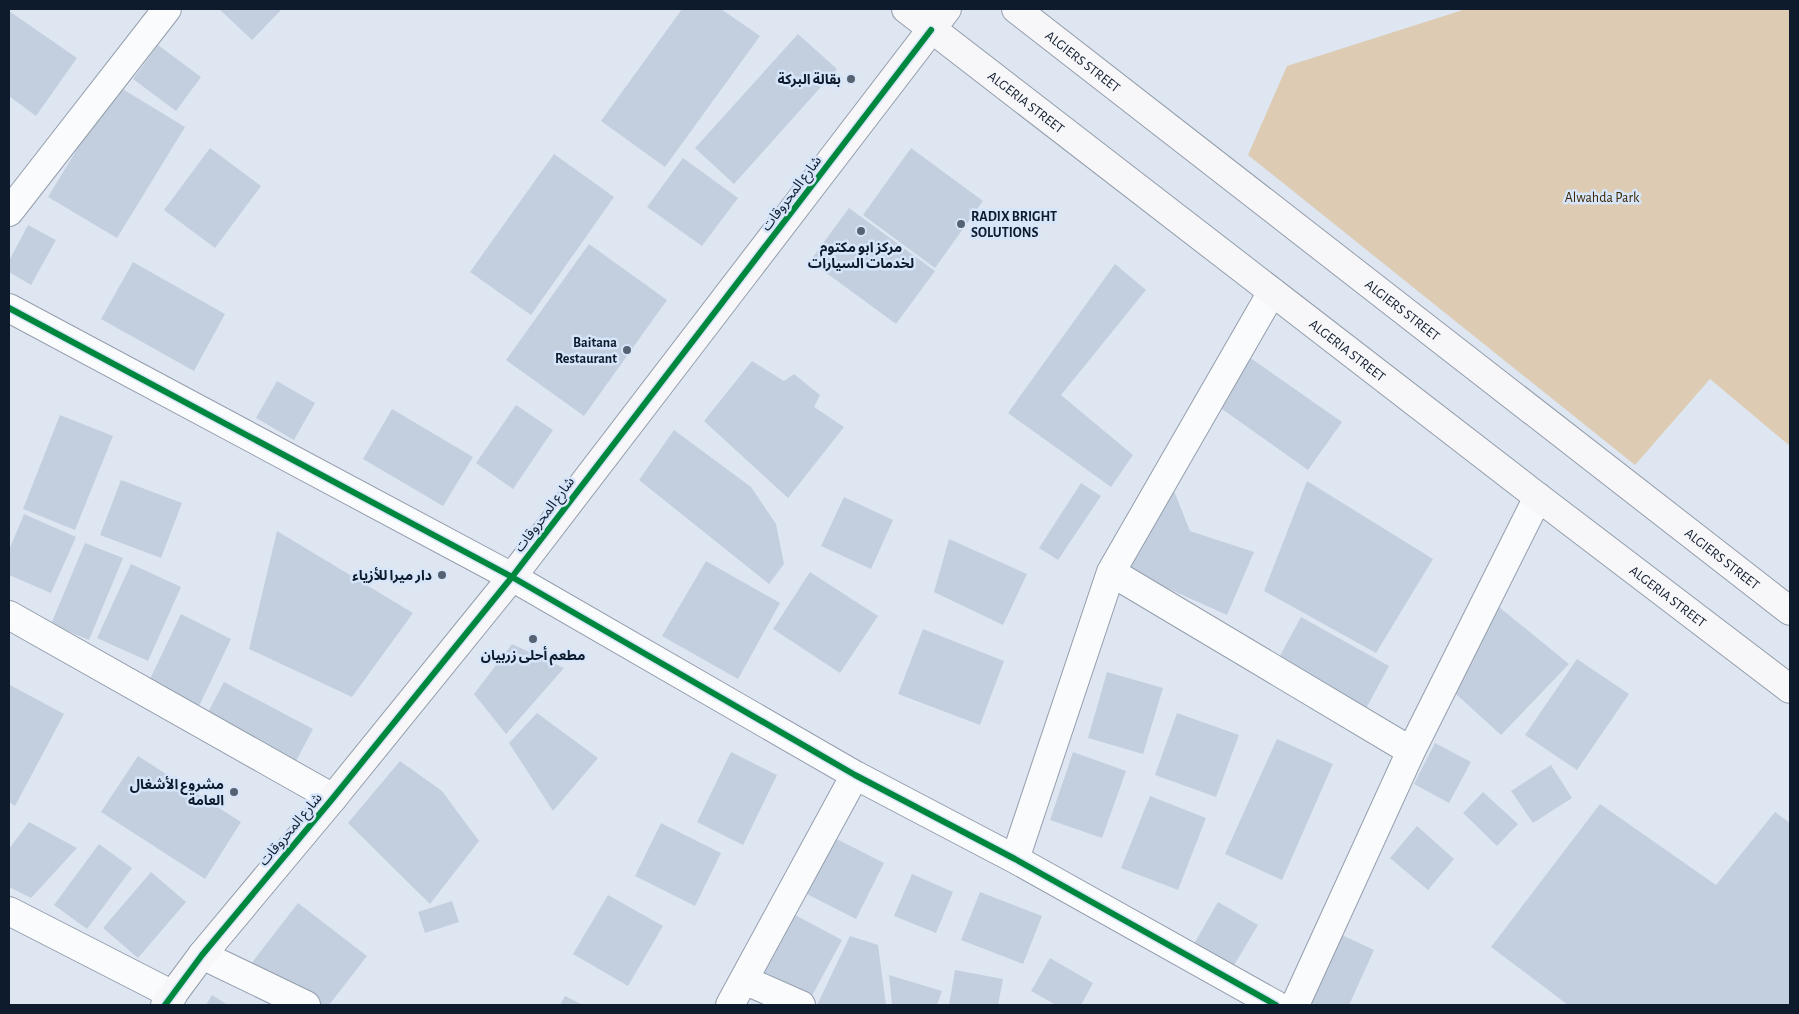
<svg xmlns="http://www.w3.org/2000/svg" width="1799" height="1014" font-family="'Alegreya Sans','Noto Sans Arabic',sans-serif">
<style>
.green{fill:#ddccb3}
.building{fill:#c3cfdf}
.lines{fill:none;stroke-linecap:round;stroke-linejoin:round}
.street-casing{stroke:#949eac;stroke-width:30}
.secondary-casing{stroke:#949eac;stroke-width:30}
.street{stroke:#fafbfd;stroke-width:28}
.secondary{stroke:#f7f6f8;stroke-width:28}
.cycleway-casing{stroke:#d6e5fa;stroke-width:9}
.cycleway{stroke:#00873e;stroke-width:6}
.poi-dot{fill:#566272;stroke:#d6e5fa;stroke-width:2}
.labels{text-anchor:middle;stroke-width:5;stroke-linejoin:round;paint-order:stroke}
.street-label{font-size:14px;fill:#0d1b2d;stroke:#d6e5fa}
.poi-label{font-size:14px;font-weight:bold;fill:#0d1b2d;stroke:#d6e5fa;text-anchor:end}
.park-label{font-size:14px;fill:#3a2500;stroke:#d6e5fa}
</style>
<rect width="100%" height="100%" fill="#dee6f2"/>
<path class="green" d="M1466 9H1790V446L1710 379 1635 465 1248 155 1287 66Z"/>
<path class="building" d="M219 9H282L252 40Z
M682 9H721L760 36 665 167 601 121Z
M9 11 77 58 36 116 9 96Z
M798 34 837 69 734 184 695 148Z
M158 45 201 77 176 111 133 79Z
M116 85 185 127 117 238 48 197Z
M210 148 261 186 215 248 164 210Z
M911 148 983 201 935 268 863 215Z
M554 154 614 197 531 315 470 272Z
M683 158 738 198 702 246 647 207Z
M849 208 935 271 896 324 810 261Z
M28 225 56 240 31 285 9 272V261Z
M589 244 667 300 584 416 506 360Z
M133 262 225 314 194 371 101 319Z
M1115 264 1146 290 1061 395 1133 455 1111 487 1008 413Z
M1249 357 1342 422 1308 470 1215 404Z
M752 361 784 381 794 374 820 395 814 407 844 427 788 498 704 421Z
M277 381 315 403 294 440 256 418Z
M516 405 553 430 513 489 476 463Z
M392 409 473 457 443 506 363 459Z
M60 415 113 436 75 530 23 509Z
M674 430 751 487 776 524 784 564 769 584 639 480Z
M121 480 182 503 161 558 100 535Z
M1307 481 1433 559 1376 653 1264 591Z
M1081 483 1101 496 1058 560 1039 548Z
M1174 491 1190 531 1254 552 1227 615 1127 570Z
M844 497 893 520 871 569 821 546Z
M24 514 76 537 51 593 9 575V550Z
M277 531 413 613 352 697 249 649Z
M949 539 1027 574 1003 625 934 592Z
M85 543 123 558 89 640 51 624Z
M706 561 780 603 738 679 662 636Z
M131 564 181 587 148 661 97 638Z
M810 572 878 616 840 673 773 629Z
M1488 598 1569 664 1501 735 1446 685Z
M181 614 231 639 190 725 140 700Z
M1301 617 1389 666 1363 714 1275 665Z
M923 629 1004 661 980 725 898 694Z
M512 644 564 668 506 734 474 694Z
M1577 659 1629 694 1577 770 1525 735Z
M1107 672 1163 688 1143 754 1088 738Z
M224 682 313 729 286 780 197 733Z
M10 685 64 714 15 806 9 802Z
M537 713 598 758 553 811 509 743Z
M1177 713 1239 735 1216 797 1155 775Z
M1277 739 1333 764 1282 880 1225 854Z
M1435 743 1471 762 1449 803 1414 784Z
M731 752 777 775 743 845 697 822Z
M1073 752 1126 771 1102 838 1050 820Z
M138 756 241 822 205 879 101 812Z
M400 761 442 791 479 841 430 904 348 823Z
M1551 765 1572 798 1533 823 1511 791Z
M1483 792 1518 824 1497 846 1463 813Z
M1150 796 1206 818 1178 890 1121 868Z
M1600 804 1716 885 1775 812 1790 823V1005H1568L1491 947Z
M29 822 77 848 31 898 9 887V849Z
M661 823 721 853 695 906 635 876Z
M1417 826 1454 859 1428 890 1390 858Z
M817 829 884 863 856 919 789 885Z
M99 844 132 868 87 929 54 905Z
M151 872 186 902 138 958 103 928Z
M912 874 953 892 936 933 894 916Z
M980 892 1042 916 1023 964 961 940Z
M608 895 663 926 628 986 573 954Z
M452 901 459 922 425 933 418 912Z
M1218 902 1258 925 1230 972 1191 949Z
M298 903 367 956 329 1005H295L237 982Z
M782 908 842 940 807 1005 747 974Z
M1327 928 1374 950 1349 1005H1292Z
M850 936 878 945 886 1005H817Z
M1050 958 1093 983 1081 1005H1056L1031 991Z
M955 970 1003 979 998 1005H949Z
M889 975 942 991 937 1005H892Z
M212 995 228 1005H206Z
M565 996 583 1005H560Z"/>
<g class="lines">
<g class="street-casing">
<path id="street" d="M9 212 167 9
M9 308 512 577 855 775 1015 859 1276 1005
M1111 572 1411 751
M9 615 333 798
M1015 859 1111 572 1272 292
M9 911 173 995
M202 955 306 1005
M744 980 801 1005
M730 1005 855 775
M1295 1005 1411 751 1538 497"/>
</g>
<g class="secondary-casing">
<g id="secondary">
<path id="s1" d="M906 9 1538 497 1790 689"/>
<path id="s2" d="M1016 9 1790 611"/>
<path d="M165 1005 202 955 333 798 512 577 947 9"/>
</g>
</g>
<use href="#street" class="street"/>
<use href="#secondary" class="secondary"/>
<g class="cycleway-casing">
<path id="cycleway" d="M9 308 512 577 855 775 1015 859 1276 1005
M165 1005 202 955 333 798 512 577 931 30"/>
</g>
<use href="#cycleway" class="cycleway"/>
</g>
<g class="poi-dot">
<circle cx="851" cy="79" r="5"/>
<circle cx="961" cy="224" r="5"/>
<circle cx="861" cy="231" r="5"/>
<circle cx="627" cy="350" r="5"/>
<circle cx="442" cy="575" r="5"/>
<circle cx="533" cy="639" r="5"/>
<circle cx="234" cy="792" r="5"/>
</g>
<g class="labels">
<g class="street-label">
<text dy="5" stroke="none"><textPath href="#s2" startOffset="85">ALGIERS STREET</textPath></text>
<text dy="5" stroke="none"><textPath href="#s1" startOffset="152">ALGERIA STREET</textPath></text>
<text transform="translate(791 193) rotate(-53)" y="5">شارع المحروقات</text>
<text dy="5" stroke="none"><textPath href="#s2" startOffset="490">ALGIERS STREET</textPath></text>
<text dy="5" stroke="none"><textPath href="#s1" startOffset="558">ALGERIA STREET</textPath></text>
<text transform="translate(544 514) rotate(-53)" y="5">شارع المحروقات</text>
<text dy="5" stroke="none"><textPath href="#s2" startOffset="895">ALGIERS STREET</textPath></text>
<text dy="5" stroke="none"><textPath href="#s1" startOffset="962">ALGERIA STREET</textPath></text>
<text transform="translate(290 829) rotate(-50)" y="5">شارع المحروقات</text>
</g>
<g class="poi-label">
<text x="841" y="84">بقالة البركة</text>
<text x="971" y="221" text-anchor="start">RADIX BRIGHT<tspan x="971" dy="16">SOLUTIONS</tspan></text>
<text x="861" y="252" text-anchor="middle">مركز ابو مكتوم<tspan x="861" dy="16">لخدمات السيارات</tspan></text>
<text x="617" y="347">Baitana<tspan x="617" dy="16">Restaurant</tspan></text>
<text x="432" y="580">دار ميرا للأزياء</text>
<text x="533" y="660" text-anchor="middle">مطعم أحلى زربيان</text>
<text x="224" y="789">مشروع الأشغال<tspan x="224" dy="16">العامة</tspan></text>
</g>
<g class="park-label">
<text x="1602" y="202">Alwahda Park</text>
</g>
</g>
<rect width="1799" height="1014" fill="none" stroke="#0d1b2d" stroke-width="20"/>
</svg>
